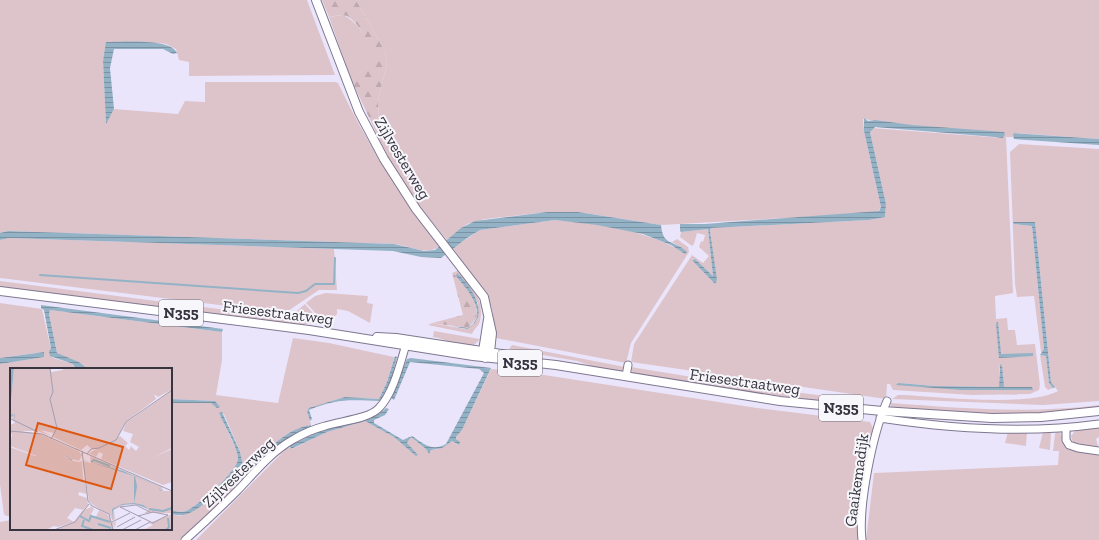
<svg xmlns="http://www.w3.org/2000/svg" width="1099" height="540" font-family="'Zilla Slab',serif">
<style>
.grass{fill:#ddc4cb;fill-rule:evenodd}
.forest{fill:url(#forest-firs)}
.water{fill:url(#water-rules)}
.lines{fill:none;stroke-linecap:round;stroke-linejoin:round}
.stream{stroke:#94b2c6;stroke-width:2}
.minor-casing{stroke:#7e7790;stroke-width:9}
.major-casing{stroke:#7e7790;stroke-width:10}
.minor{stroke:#fff;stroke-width:7}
.major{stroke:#fff;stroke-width:8}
.labels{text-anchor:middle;stroke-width:4;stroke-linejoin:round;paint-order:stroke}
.shield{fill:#f7f6fb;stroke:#716e77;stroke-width:1}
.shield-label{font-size:15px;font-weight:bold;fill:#37343f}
.street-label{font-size:16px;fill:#37343f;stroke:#f7f6fb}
.inset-river{fill:none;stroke:#94b2c6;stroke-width:2}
.inset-road{fill:none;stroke:#a39eb0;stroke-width:1}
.view{fill:#df570f;fill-opacity:0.15;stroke:#df570f;stroke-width:2}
.inset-edge{fill:none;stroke:#37343f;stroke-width:2}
</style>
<defs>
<pattern id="forest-firs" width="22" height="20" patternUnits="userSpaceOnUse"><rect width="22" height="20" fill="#ddc4cb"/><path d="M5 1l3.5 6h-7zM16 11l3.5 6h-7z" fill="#bea9af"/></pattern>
<pattern id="water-rules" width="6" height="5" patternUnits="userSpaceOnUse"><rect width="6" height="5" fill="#94b2c6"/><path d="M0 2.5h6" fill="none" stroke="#7a92a2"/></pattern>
</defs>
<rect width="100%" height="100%" fill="#ebe5fc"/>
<path class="grass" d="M0 0H307L335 75 189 76V62L179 60 176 49 166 44 158 43 107 42 103 61 106 123 114 109 178 114 185 101 205 102V82H335L338 83C365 140 399 194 439 243L438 247C426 256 407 245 394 244L8 231 0 233Z
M356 0H1099V139L1015 133 1013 137H1006L1013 293 995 296 996 319 1007 318 1008 330H1015L1017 345 1035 344 1040 385 1039 390 1030 394 972 395 893 390 890 384H887L886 399 631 362 634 344 692 255 703 263 709 256 699 247 701 241 703 242 705 235 697 233 694 244 692 246 680 237 681 232 708 229 713 276 695 259H692L715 284 710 231 711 228 869 220 885 217 886 204 870 132 872 128 1003 138 863 119 864 131 881 207 878 211 875 213 661 225 578 212H547L485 219 467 224 447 240 415 201 392 165 380 141 378 100 387 64 385 51ZM999 365 1004 387 1033 390H960L898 383 935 386 999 387Z
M343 15C355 19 376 46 372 60 369 68 358 74 351 79L329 17Z
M1019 144 1099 149V401L1043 405 892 399 898 395H905C940 397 1029 407 1058 391L1051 382 1035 222 1014 224 1032 226 1044 349 1043 352H1041L1034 296 1017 297 1015 284 1010 152Z
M555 220C600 224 646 230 685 253L681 247 672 242 677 239 688 247 689 252 631 343 626 363 496 338 492 308 488 297 453 248 480 230Z
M9 238 334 249 337 290H319L285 313 0 278V240Z
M459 270C471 285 485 300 480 321 479 326 474 329 472 334L428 325 432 323 465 329 473 325 478 318V303L458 274 456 276 452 273Z
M0 281 282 317 292 315 305 304 318 319 323 321 301 325 0 287Z
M326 293 368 296 367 303 373 304 370 323 348 311 337 309V314L333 318 319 317 306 303 315 296Z
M0 303 42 309 53 358 73 364 76 369H11V516H6L4 514 0 485V364L44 357 43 352 0 358Z
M50 310 222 332V360L216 395 278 403 293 338 329 343 394 357V359L387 382 379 399 345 397 307 410 311 425 306 426 265 452 250 469 243 465 240 452 224 414 219 413 236 449C237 454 239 459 237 464 233 476 198 506 186 511 181 513 176 511 171 510V403H211L217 407 215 401 171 399V369H88L79 362 59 355 57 353 49 314Z
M434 331 480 339 474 345C461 348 446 339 433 337Z
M512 345 625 367 621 372 601 369 577 361 509 349Z
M1040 355 1046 356 1049 383 1053 388 1048 390 1045 387Z
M631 367 741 385 863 401 861 405 858 406 734 390 633 374Z
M491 369 525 372 757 408 870 422 873 428 858 508V540H196L288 447 292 449 327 432 365 421 394 437 417 456 407 443 411 437 426 449 429 454 431 450 438 449 452 441 458 445 456 437 462 430Z
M891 403C960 408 1031 414 1099 405V408L1034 414H1003L891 408Z
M1099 427V437L1096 439 1099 449C1089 447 1072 449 1071 436L1076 430Z
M1057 431 1061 434C1066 454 1081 451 1099 454V540H866L874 473 1058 465 1059 451H1053L1055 434Z
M1008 432H1027L1026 446 1005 443Z
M1043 432 1051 433 1050 450 1039 448Z
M240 469 245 471V474L212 513 181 540H0V522L11 520V529H171V514L180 516 201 505Z"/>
<path class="forest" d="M322 0H356L385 51 387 64 378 100 380 141 351 79C357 74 369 68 371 60 376 49 357 21 347 16 341 14 334 16 329 17Z
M452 273C466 281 480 303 476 319L468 328 432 323 463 315Z"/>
<path class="water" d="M106 42C121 42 171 38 177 53L173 54 163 49H114L110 68 114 109 106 124 103 61Z
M864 118 868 121 875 120 912 125 1004 132 1005 134 1003 138 995 137 875 127 870 132 886 204 885 217 869 220 711 228 710 231 717 280 715 284 692 260 695 259 713 276 708 229 681 232 680 231V224H705L879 211 881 207 864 131Z
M1014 133 1099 139V145L1014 139 1013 135Z
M547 212H578L661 225C663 247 674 239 687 252L685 254 671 245 643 234 597 225 555 220 480 230 467 238 441 258 421 257 393 251 9 238 0 240V233L8 231 394 244 424 251 435 250 461 228 475 221Z
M1013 222H1035L1051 382 1055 387 1053 388 1049 383 1046 356 1040 355 1044 349 1032 226 1014 224Z
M457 273C471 285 492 317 467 329L452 326 468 328C490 314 467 289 456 276Z
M41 305 223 329 222 332 50 310 49 314 57 353 79 362 88 369H76L73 364 50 356 49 352 51 348 44 310 41 308Z
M998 322 1001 354 1033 353V356L999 358 996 323Z
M44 352V357L0 364V358Z
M395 356 397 357 391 380 380 401C351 400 337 398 309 410L312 419 310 421 307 411 309 408 345 397 379 399 387 382Z
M411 358 491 368 462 430 456 437V439L460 442 459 445 452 441 442 448 431 450 429 454 426 449 411 437 407 443 418 455 416 456 394 437 365 421 327 432 291 449 290 446C299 441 308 436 318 432 337 425 372 423 386 408L389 409 385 415 374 420V423L403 440 412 436C424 444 432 452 446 444L484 373 479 369 410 362 394 400 391 398 407 359Z
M1000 364 1002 366 1004 387H1032L1033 390H960L896 385 898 383 935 386 999 387Z
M171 399 215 401 220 407 217 408 211 403H171Z
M222 412 240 452 243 465 251 471 248 475 240 469C227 483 204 508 187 514 181 516 176 515 171 514V510C176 511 181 513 186 511 198 506 237 472 238 459 238 447 224 425 219 413Z
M311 425V427C288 436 273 450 256 467L254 464C268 449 288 428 311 425Z"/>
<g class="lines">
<path class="stream" d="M40 275 298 293 306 291 315 284H334L335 258"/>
<g class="minor-casing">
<path id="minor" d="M626 376 628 365
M880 418C952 429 1026 434 1099 424
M1066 429V440L1069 445 1078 448 1099 451
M185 540C203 524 221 507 238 490 255 472 272 451 294 439 304 433 314 429 325 426 340 421 369 419 379 408 394 393 401 360 407 341
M862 540C858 505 873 433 887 401"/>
</g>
<g class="major-casing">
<path id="major" d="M316 0 359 112 384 159 416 209 484 297 492 333 490 352 485 358
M0 291 309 330 473 356 556 365 780 401 882 411 992 418 1041 417 1099 411
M377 337 396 338 528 358
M484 355 483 351 488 319"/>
</g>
<use href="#minor" class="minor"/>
<use href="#major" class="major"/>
</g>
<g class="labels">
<g class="shield">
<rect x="159" y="300" width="44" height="26" rx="3"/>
<rect x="498" y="350" width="44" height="26" rx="3"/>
<rect x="819" y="395" width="44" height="26" rx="3"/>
</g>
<g class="shield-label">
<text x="181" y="318">N355</text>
<text x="520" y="368">N355</text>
<text x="841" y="413">N355</text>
</g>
<g class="street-label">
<text transform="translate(403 158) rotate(59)" y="6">Zijlvesterweg</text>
<text transform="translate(278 312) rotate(7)" y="6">Friesestraatweg</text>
<text transform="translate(745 381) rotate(8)" y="6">Friesestraatweg</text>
<text transform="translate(238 472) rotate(-44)" y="6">Zijlvesterweg</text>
<text transform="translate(856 480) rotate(-82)" y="6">Gaaikemadijk</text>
</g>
</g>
<g transform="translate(10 368)">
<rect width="162" height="162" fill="#ebe5fc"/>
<path d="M4 0H40L42 7 41 4 53 2V0H162L161 22 148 29 144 26 146 31 116 54 107 71 89 80 82 81 77 77 71 82 43 69 44 65 30 62 41 68 28 63H11L30 66 70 84V87L71 85 76 86 73 85 69 93 53 88 64 93 69 94 72 93 73 109 77 122V126L69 124 68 127 77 130 78 137 73 142 65 140 57 150 64 154 48 159 44 158 36 162H0V79L25 88H27L0 78 2 66 0 65V57L5 55 0 47ZM162 22V80L142 90 162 81V114L153 117 91 91 93 86 89 84 86 89 79 85 110 68 118 75 115 78 119 82 121 78 126 83 129 79 120 74 123 66 113 63 116 55ZM80 88 152 119 153 123H162V145H134L139 142 129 137 117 136 104 142 105 151 103 153 100 147 83 137 79 133 73 93 81 95ZM79 136 84 141 81 146 82 148 86 149 89 142 97 146 103 155 106 153 105 162 104 155 103 162H45L63 155 72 143 81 139ZM162 146V162H133L143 157 139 155Z" fill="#ddc4cb"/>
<path d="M1 0H4L0 46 1 47 3 46H4L5 47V52L4 46 0 50ZM54 87 63 92H73L113 103 149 119 151 123 156 121 150 123 149 119 125 108 127 118 126 125 130 124 126 125 124 135 133 137 139 141 125 136 111 137 103 142V153L102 141 112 136 124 135V108L74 92H61Z" fill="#94b2c6"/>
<path class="inset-river" d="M81 94 84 92 100 98M139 141 153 143 162 140M70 148 79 153 81 148 100 154M74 152 72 158 83 162M88 156 101 160M156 162 159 159 158 150"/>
<path class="inset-road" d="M40 0 43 24 40 31 47 60 41 71M1 51 28 64M0 63 32 66 68 82M66 81 162 123M72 83 78 133 82 138 99 146 103 162M77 86 81 81 89 80 106 72 116 54 162 22M110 139 143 155 158 147M110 139 126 137 140 144M128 148 143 144 158 147M102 154 120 145M107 159 125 149M44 162 65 154 79 136M112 162 131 152M125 162 140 154"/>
<path class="view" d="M28 55 113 79 101 121 16 97Z"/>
<rect width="162" height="162" class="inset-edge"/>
</g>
</svg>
